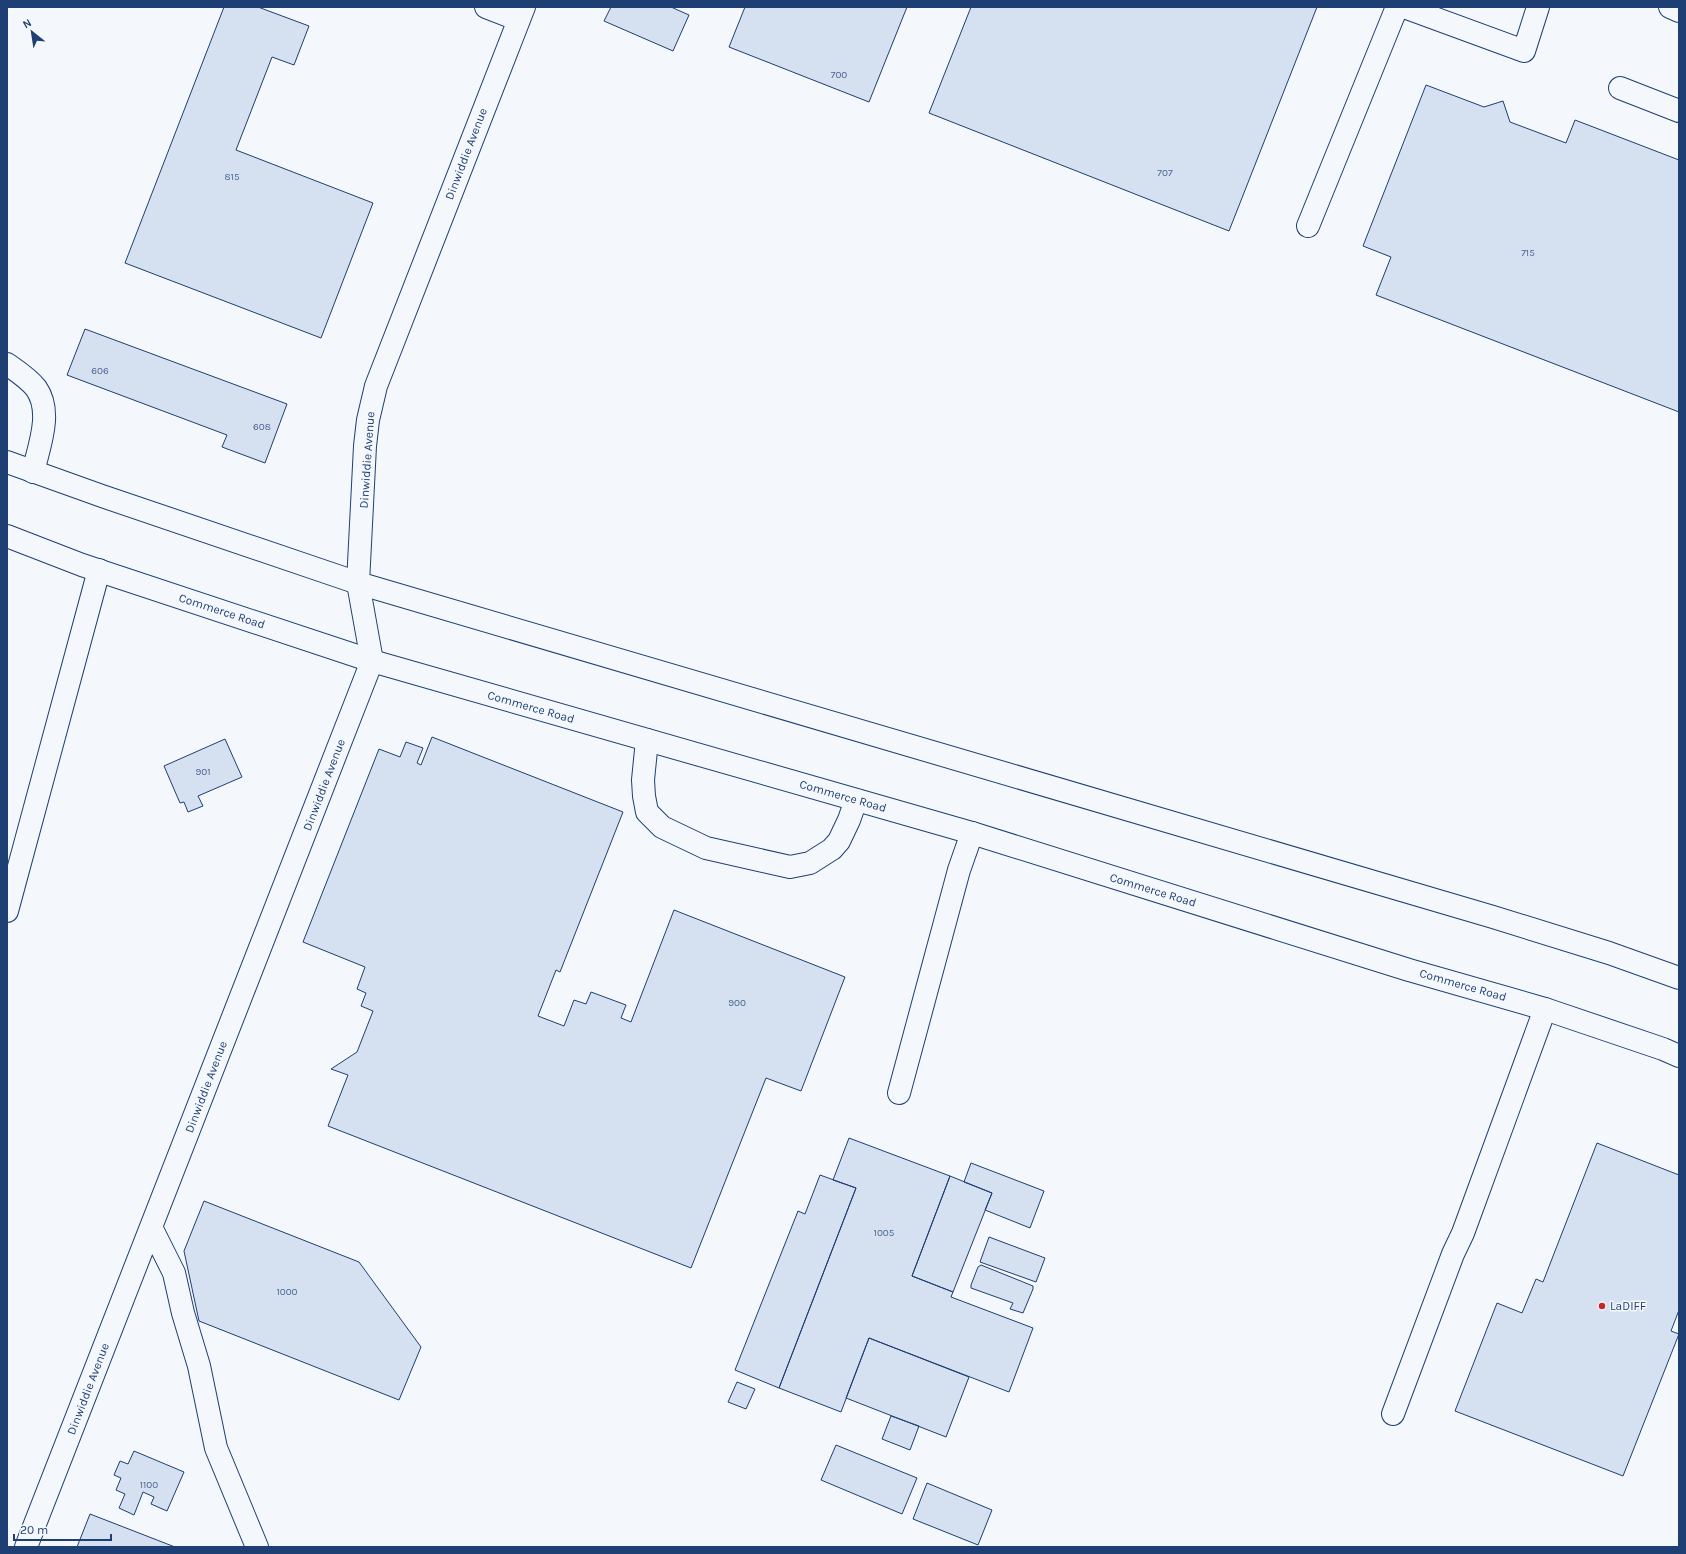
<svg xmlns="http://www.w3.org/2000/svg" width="1686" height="1554" font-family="Karla,sans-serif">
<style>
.building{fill:#d5e0f0;stroke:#1d3f73}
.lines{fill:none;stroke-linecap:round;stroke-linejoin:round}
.minor-casing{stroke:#1d3f73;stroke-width:24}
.major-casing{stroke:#1d3f73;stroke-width:24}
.minor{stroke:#f4f7fb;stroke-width:22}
.major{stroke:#f4f7fb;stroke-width:22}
.poi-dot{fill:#c62828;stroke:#f4f7fb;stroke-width:1.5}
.labels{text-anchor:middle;stroke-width:3;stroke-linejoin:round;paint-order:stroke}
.number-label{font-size:10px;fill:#4b6792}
.street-label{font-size:12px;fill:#1d3f73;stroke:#f4f7fb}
.poi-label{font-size:12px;fill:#1d3f73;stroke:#f4f7fb;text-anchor:start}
</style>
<rect width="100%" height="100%" fill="#f4f7fb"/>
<path class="building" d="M224 7H258L309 26 294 65 272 57 236 150 373 203 321 338 125 263Z
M611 7H671L689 15 673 51 604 21Z
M745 7H907L869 102 729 47Z
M971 7H1317L1229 231 929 113Z
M1426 85 1484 107 1503 101 1510 122 1566 143 1575 120 1679 160V412L1376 295 1391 257 1363 246Z
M85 329 287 404 265 463 222 447 227 435 67 375Z
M432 737 623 812 560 972 556 970 538 1016 564 1026 574 1000 586 1004 591 992 626 1005 621 1018 631 1022 674 910 845 977 801 1091 766 1078 691 1268 328 1126 348 1075 331 1069 357 1052 373 1011 361 1006 366 993 357 989 365 967 303 942 379 749 400 757 406 742 423 748 417 763 421 765Z
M225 739 242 777 198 796 203 806 188 812 184 802 180 803 164 766Z
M849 1138 950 1176 912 1276 953 1292 951 1297 1033 1328 1009 1392 869 1338 841 1412 779 1388 856 1188 833 1180Z
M1597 1143 1679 1175V1310L1671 1331 1679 1334 1623 1476 1455 1411 1497 1303 1522 1313 1536 1279 1543 1282Z
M971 1163 1044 1191 1030 1228 985 1210 992 1193 964 1182Z
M820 1175 856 1188 779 1388 735 1370 798 1211 805 1214Z
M950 1176 992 1193 953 1292 912 1276Z
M204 1201 359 1262 421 1347 399 1400 199 1321 184 1251Z
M989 1237 1045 1258 1036 1282 980 1262Z
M981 1265 1033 1286V1289L1023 1313 1010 1309 1013 1303 971 1288V1285L978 1267Z
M869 1338 969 1377 946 1437 846 1398Z
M737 1382 755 1389 746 1409 728 1402Z
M891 1416 919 1426 910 1450 882 1439Z
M836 1445 917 1478 902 1514 821 1480Z
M134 1451 184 1472 167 1511 151 1504 154 1497 143 1492 134 1515 119 1508 125 1494 116 1490 121 1478 114 1475 120 1461 128 1464Z
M927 1483 992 1510 978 1545 913 1519Z
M90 1514 175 1547H77Z"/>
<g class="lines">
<g class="minor-casing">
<path id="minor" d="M486 7 519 20
M1404 7 1524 51 1538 7
M1670 7 1679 11
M1620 88 1679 111
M1308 226 1397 7
M7 364C17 371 28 378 36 388 53 412 39 446 33 472
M647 740 643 780 644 796 647 812 662 827 706 848 790 867 810 863 832 849 839 841 849 820 856 800
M7 911 99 570
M899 1093 959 870 972 833
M151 1227 174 1273 183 1313 199 1366 216 1448 257 1547
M1393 1414 1453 1254 1463 1233 1545 1009
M26 1547 372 661 358 583 365 446 368 420 376 386 524 7"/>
</g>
<g class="major-casing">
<path id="major" d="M7 462 102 496 358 583 1493 917 1609 953 1679 978
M7 536 82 565 372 661 972 833 1409 970 1545 1009 1663 1049 1679 1056"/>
</g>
<use href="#minor" class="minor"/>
<use href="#major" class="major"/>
</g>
<circle class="poi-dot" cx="1602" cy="1306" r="4"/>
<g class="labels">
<g class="number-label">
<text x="839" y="78">700</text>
<text x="1165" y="176">707</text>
<text x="232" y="180">815</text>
<text x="1528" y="256">715</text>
<text x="100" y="374">606</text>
<text x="262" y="430">608</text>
<text x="203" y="775">901</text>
<text x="737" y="1006">900</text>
<text x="884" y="1236">1005</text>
<text x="287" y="1295">1000</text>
<text x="149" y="1488">1100</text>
</g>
<g class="street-label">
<text transform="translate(466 154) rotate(-69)" y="4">Dinwiddie Avenue</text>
<text transform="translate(367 460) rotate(-86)" y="4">Dinwiddie Avenue</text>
<text transform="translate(222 611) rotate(18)" y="4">Commerce Road</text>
<text transform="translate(531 707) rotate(16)" y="4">Commerce Road</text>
<text transform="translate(324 785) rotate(-69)" y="4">Dinwiddie Avenue</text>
<text transform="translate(843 796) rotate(16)" y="4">Commerce Road</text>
<text transform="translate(1153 890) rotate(17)" y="4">Commerce Road</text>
<text transform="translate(1463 985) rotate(16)" y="4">Commerce Road</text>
<text transform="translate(206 1087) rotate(-69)" y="4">Dinwiddie Avenue</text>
<text transform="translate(88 1389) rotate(-69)" y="4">Dinwiddie Avenue</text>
</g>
<g class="poi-label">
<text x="1610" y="1310">LaDIFF</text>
</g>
</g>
<rect width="1686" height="1554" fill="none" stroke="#1d3f73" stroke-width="16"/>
<g transform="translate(32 32) rotate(330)" stroke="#f4f7fb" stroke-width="3" paint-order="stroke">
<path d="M0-3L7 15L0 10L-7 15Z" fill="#1d3f73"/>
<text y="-6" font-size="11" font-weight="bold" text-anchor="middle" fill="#1d3f73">N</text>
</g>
<path d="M14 1534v6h97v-6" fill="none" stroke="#1d3f73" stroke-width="2"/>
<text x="20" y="1534" font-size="12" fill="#1d3f73" stroke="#f4f7fb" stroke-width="3" paint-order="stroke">20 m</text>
</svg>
